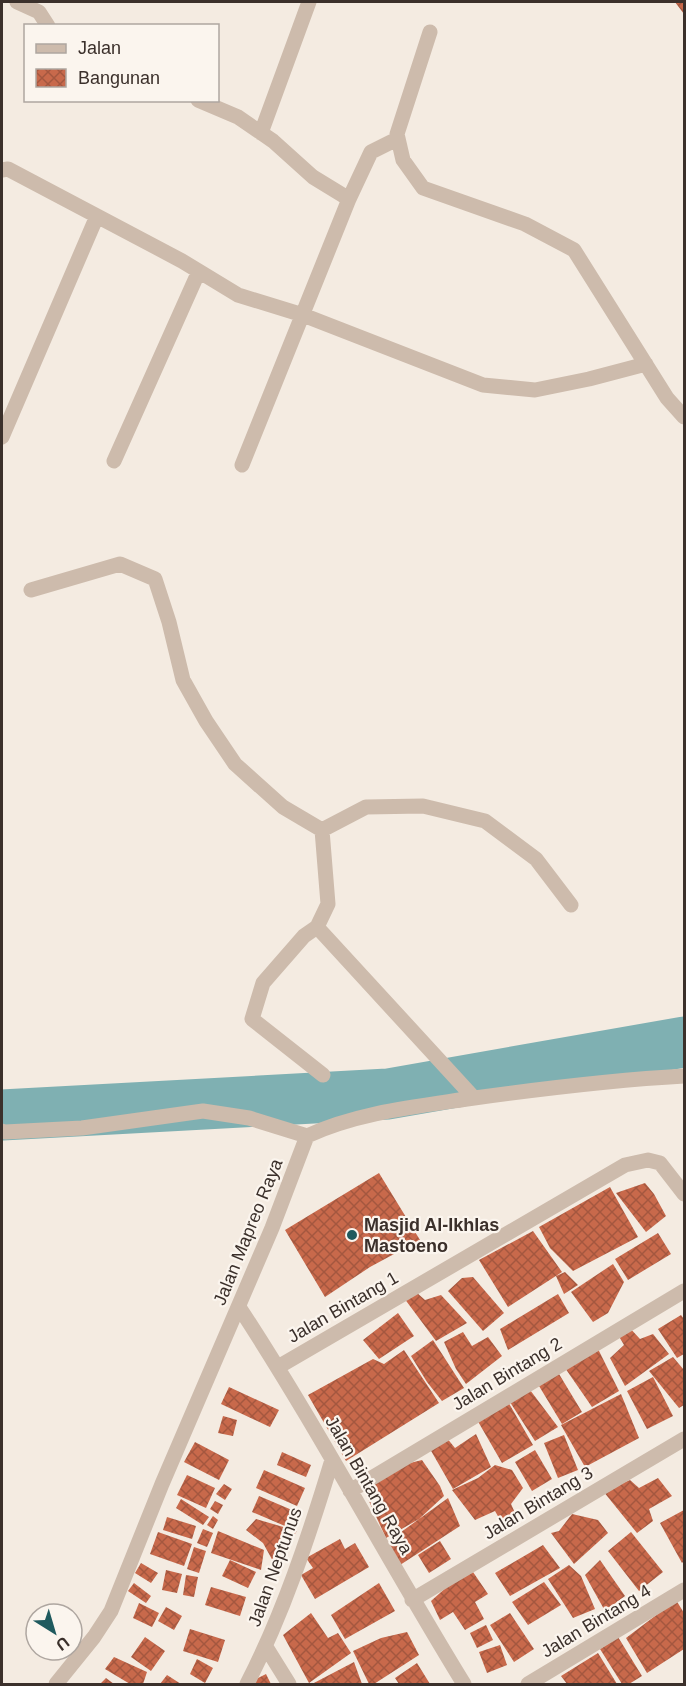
<svg xmlns="http://www.w3.org/2000/svg" width="686" height="1686" font-family="Helvetica,sans-serif">
<style>
.lines{fill:none;stroke-linecap:round;stroke-linejoin:round}
.river{stroke:#7fb0b2;stroke-width:51}
.building{fill:url(#building-cross-hatch)}
.minor{stroke:#cdbbac;stroke-width:15}
.poi-dot{fill:#1f5a5e;stroke:#fbf5ee;stroke-width:2}
.labels{text-anchor:middle;stroke-width:4.5;stroke-linejoin:round;paint-order:stroke}
.poi-label{font-size:18px;font-weight:bold;fill:#3b302b;stroke:#fbf5ee;text-anchor:start}
.street-label{font-size:18px;fill:#3b302b;stroke:#fbf5ee}
</style>
<defs>
<pattern id="building-cross-hatch" width="8" height="8" patternUnits="userSpaceOnUse" patternTransform="scale(1.5)"><rect width="8" height="8" fill="#c8694b"/><path d="M0 0l8 8M0 8l8-8" fill="none" stroke="#a4573f"/></pattern>
</defs>
<rect width="100%" height="100%" fill="#f4ebe1"/>
<g class="lines">
<path class="river" d="M2 1115 388 1094 684 1042"/>
</g>
<path class="building" d="M675 2H684V14Z
M379 1173 420 1240 370 1267 325 1297 285 1230Z
M645 1183 654 1194 666 1216 646 1232 616 1193Z
M610 1187 638 1237 573 1271 550 1248 539 1227Z
M533 1231 562 1272 508 1307 479 1260Z
M658 1233 671 1254 628 1280 615 1259Z
M613 1264 624 1282 608 1313 593 1322 571 1292Z
M565 1272 578 1285 564 1294 556 1276Z
M473 1277 504 1313 483 1331 448 1291 462 1278Z
M416 1292 425 1300 441 1295 467 1323 436 1341 404 1298Z
M558 1294 569 1313 508 1350 500 1329Z
M398 1313 414 1336 379 1359 363 1340Z
M681 1315 684 1319V1354L677 1358 658 1329Z
M628 1326 640 1339 653 1334 669 1354 625 1386 610 1358 624 1345 617 1333Z
M463 1332 472 1346 488 1337 502 1356 466 1384 456 1369 444 1342Z
M433 1340 464 1388 442 1401 427 1382 411 1356Z
M598 1349 619 1391 592 1407 563 1365Z
M404 1350 439 1403 346 1461 308 1395 373 1359 384 1364Z
M673 1357 684 1370V1405L679 1408 649 1371Z
M556 1369 582 1412 562 1424 536 1381Z
M653 1377 673 1416 647 1429 627 1391Z
M527 1386 558 1427 535 1441 508 1399Z
M229 1387 279 1410 270 1427 221 1404Z
M621 1394 639 1438 585 1467 561 1425Z
M507 1400 533 1445 502 1463 476 1418Z
M223 1416 237 1420 233 1436 218 1433Z
M476 1434 491 1467 453 1489 430 1449 446 1437 455 1448Z
M564 1435 578 1470 558 1478 544 1443Z
M195 1442 229 1460 219 1480 184 1462Z
M535 1450 552 1479 532 1491 515 1462Z
M282 1452 311 1465 306 1477 277 1465Z
M422 1460 440 1486 444 1496 419 1519 386 1538 362 1486 402 1465Z
M495 1465 512 1470 523 1488 511 1504 516 1515 503 1525 495 1511 475 1520 452 1490 478 1478Z
M264 1470 305 1488 297 1506 256 1488Z
M187 1475 215 1488 206 1508 177 1495Z
M658 1478 672 1496 649 1509 653 1521 637 1533 603 1491 630 1480 639 1488Z
M224 1484 232 1489 225 1500 216 1494Z
M259 1496 299 1513 292 1529 252 1512Z
M448 1498 460 1526 400 1565 386 1543Z
M181 1499 209 1517 203 1525 176 1508Z
M215 1501 223 1505 218 1514 210 1509Z
M684 1510V1561L682 1563 660 1523Z
M572 1514 598 1520 608 1533 574 1564 551 1533 559 1531Z
M213 1516 218 1520 213 1529 207 1525Z
M167 1517 196 1526 192 1539 163 1530Z
M256 1519 297 1531 274 1563 263 1543 246 1530Z
M203 1529 213 1533 207 1547 197 1543Z
M218 1531 264 1550 261 1570 211 1553Z
M158 1532 192 1544 184 1566 150 1554Z
M631 1532 663 1572 639 1591 608 1551Z
M340 1539 345 1549 355 1543 369 1567 315 1599 301 1575 313 1568 306 1558Z
M440 1541 451 1559 429 1573 418 1555Z
M543 1545 560 1568 510 1596 495 1573Z
M194 1547 206 1551 199 1573 187 1569Z
M230 1560 256 1572 248 1588 222 1576Z
M600 1560 625 1596 605 1611 585 1575Z
M141 1563 158 1573 151 1583 135 1573Z
M569 1565 581 1576 595 1609 573 1618 548 1579Z
M166 1570 182 1574 177 1593 162 1590Z
M473 1572 488 1594 475 1602 484 1619 465 1630 453 1612 440 1620 431 1601 449 1585Z
M186 1575 198 1577 194 1597 183 1595Z
M544 1582 561 1605 528 1625 512 1602Z
M134 1583 151 1596 146 1603 128 1591Z
M379 1583 395 1611 345 1639 331 1615Z
M211 1587 246 1597 240 1616 205 1605Z
M676 1600 684 1613V1649L647 1673 626 1638Z
M139 1603 159 1613 152 1627 133 1618Z
M166 1607 182 1616 174 1630 158 1621Z
M311 1613 328 1638 338 1633 351 1653 309 1683 283 1635Z
M510 1613 534 1649 514 1662 490 1625Z
M486 1625 493 1640 477 1648 470 1633Z
M190 1629 225 1640 218 1662 183 1651Z
M407 1632 419 1655 374 1684H369L353 1651 381 1638Z
M145 1637 165 1651 151 1671 131 1657Z
M618 1637 642 1676 629 1684H622L600 1649Z
M500 1645 507 1665 487 1673 479 1652Z
M598 1653 617 1684H567L561 1676Z
M114 1657 147 1672 143 1684H130L105 1669Z
M197 1659 213 1668 205 1683 190 1674Z
M354 1662 362 1684H312Z
M417 1663 430 1684H399L395 1678Z
M266 1674 271 1684H246Z
M167 1675 181 1684H160Z
M106 1678 114 1684H100Z"/>
<g class="lines">
<path class="minor" d="M17 2 39 12 48 26
M430 32 397 134 403 160 423 188 525 224 574 250 667 398 684 417
M198 100 238 117 273 141 313 177 349 199
M261 133 309 2
M2 170 8 169 182 261 238 295 303 315 483 385 535 390 589 379 646 364
M2 437 97 216
M114 461 199 271
M242 465 349 199 371 152 397 139
M31 590 120 564 155 579 169 622 183 680 206 721 235 764 283 807 322 830 328 904 317 927
M322 830 366 807 423 806 485 821 536 859 571 905
M323 1075 252 1019 263 983 304 936 317 927 474 1098
M2 1131 5 1132 82 1128 203 1111 249 1118 307 1136
M239 1307C319 1429 387 1559 464 1684
M278 1367 625 1165 648 1160 660 1163 684 1194
M350 1491 684 1291
M412 1600 684 1439
M266 1647 289 1684
M56 1684 94 1637 111 1611 162 1484 272 1228 307 1136C357 1113 413 1107 467 1099 539 1089 612 1080 684 1076
M247 1684C283 1614 309 1536 332 1460
M528 1684 684 1590"/>
</g>
<circle class="poi-dot" cx="352" cy="1235" r="6"/>
<g class="labels">
<g class="poi-label">
<text x="364" y="1231">Masjid Al-Ikhlas<tspan x="364" dy="21">Mastoeno</tspan></text>
</g>
<g class="street-label">
<text transform="translate(248 1232) rotate(-68)" y="6">Jalan Mapreo Raya</text>
<text transform="translate(343 1307) rotate(-30)" y="6">Jalan Bintang 1</text>
<text transform="translate(507 1374) rotate(-31)" y="6">Jalan Bintang 2</text>
<text transform="translate(369 1485) rotate(60)" y="6">Jalan Bintang Raya</text>
<text transform="translate(538 1503) rotate(-31)" y="6">Jalan Bintang 3</text>
<text transform="translate(275 1567) rotate(-70)" y="6">Jalan Neptunus</text>
<text transform="translate(596 1621) rotate(-31)" y="6">Jalan Bintang 4</text>
</g>
</g>
<rect width="686" height="1686" fill="none" stroke="#3b302b" stroke-width="6"/>
<rect x="24" y="24" width="195" height="78" fill="#fbf5ee" stroke="#aea6a0" stroke-width="1.5"/>
<rect x="36" y="44" width="30" height="9" fill="#cdbbac" stroke="#aea6a0" stroke-width="1.5"/>
<text x="78" y="54" font-size="18" fill="#3b302b">Jalan</text>
<rect x="36" y="69" width="30" height="18" fill="url(#building-cross-hatch)" stroke="#aea6a0" stroke-width="1.5"/>
<text x="78" y="84" font-size="18" fill="#3b302b">Bangunan</text>
<g transform="translate(54 1632) rotate(143)"><circle r="28" fill="#fbf5ee" stroke="#aea6a0" stroke-width="1.5"/>
<path d="M0-4.5L10 22L0 15L-10 22Z" fill="#1f5a5e"/>
<text y="-9" font-size="16" font-weight="bold" text-anchor="middle" fill="#3b302b">U</text>
</g>
</svg>
